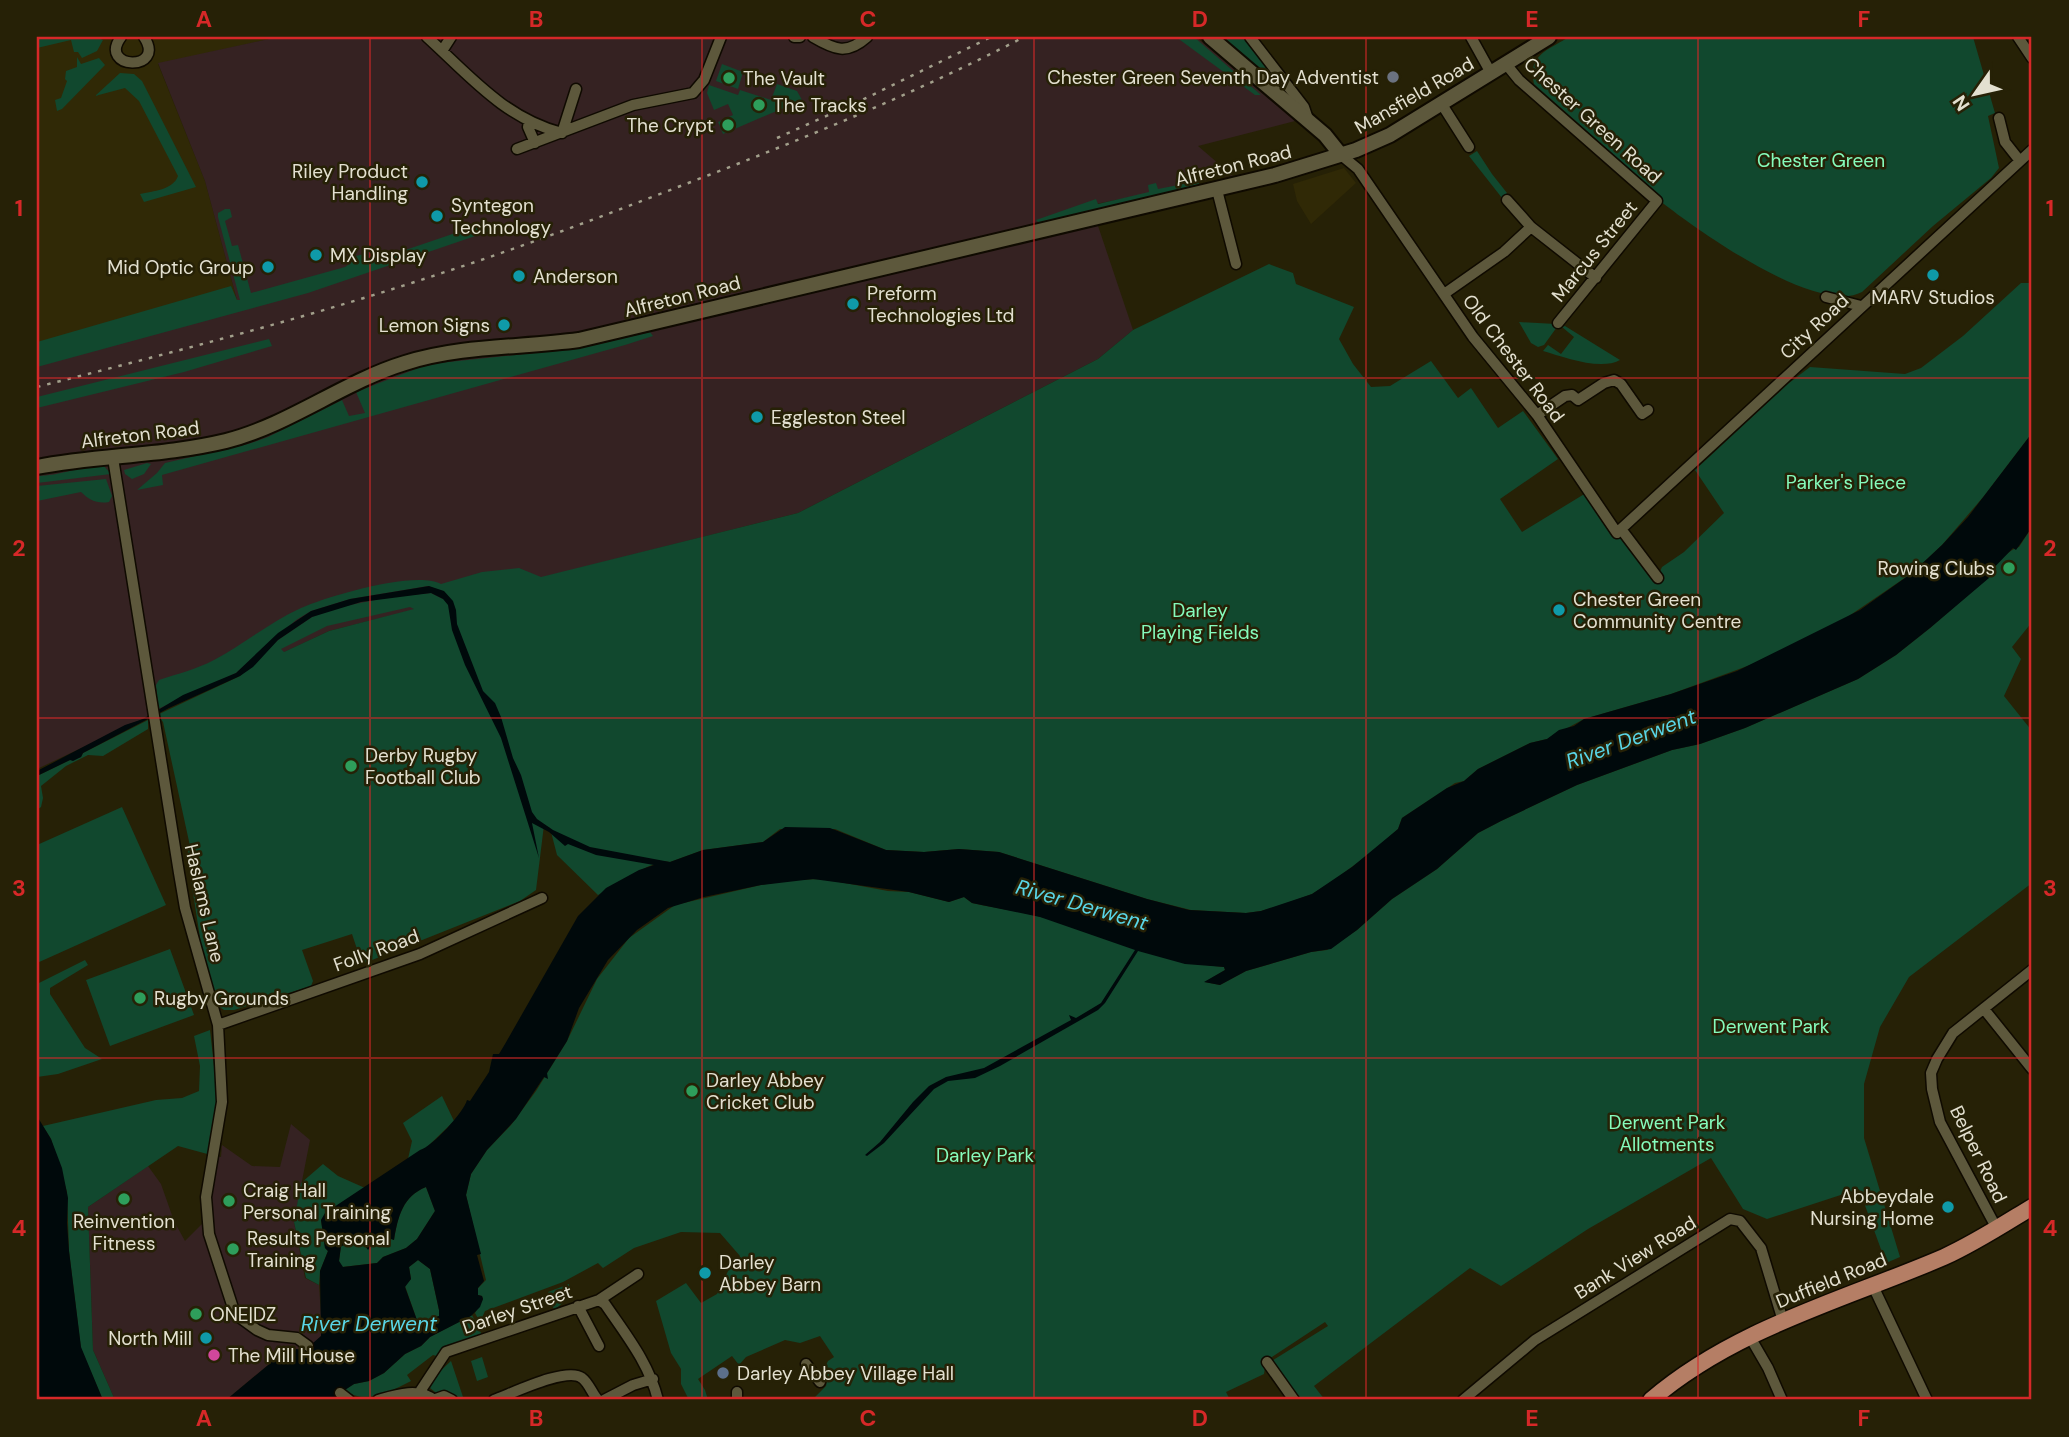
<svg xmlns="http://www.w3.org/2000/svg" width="2069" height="1437" font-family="'DM Sans',sans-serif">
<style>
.built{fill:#302906}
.industrial{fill:#352222}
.green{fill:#11482e;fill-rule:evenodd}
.water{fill:#00090b;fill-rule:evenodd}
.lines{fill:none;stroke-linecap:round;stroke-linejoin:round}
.street-casing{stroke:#0f0a00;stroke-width:13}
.secondary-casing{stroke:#0f0a00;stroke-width:18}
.primary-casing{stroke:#0f0a00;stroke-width:19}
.street{stroke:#5d583c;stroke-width:10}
.secondary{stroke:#5d583c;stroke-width:14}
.primary{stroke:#b57e65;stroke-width:16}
.rail{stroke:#a29f8b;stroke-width:2.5;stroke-dasharray:3.5 7;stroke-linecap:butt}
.grid{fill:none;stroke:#d62828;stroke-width:2;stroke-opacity:0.55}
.worship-dot{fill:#6b7280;stroke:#262106;stroke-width:2.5}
.leisure-dot{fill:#2e9e5b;stroke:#262106;stroke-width:2.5}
.culture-dot{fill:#0f9aa8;stroke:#262106;stroke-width:2.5}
.hotel-dot{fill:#d1479c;stroke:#262106;stroke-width:2.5}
.service-dot{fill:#5c6f8a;stroke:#262106;stroke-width:2.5}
.labels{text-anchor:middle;stroke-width:5;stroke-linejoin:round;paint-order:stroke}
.poi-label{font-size:19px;fill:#e3e0d0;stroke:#262106;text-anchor:start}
.street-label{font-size:19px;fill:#e3e0d0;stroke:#262106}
.park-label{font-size:19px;fill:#85fbbc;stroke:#262106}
.water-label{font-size:21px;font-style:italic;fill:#59d6e7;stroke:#262106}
.neatline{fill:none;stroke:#d62828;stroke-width:2.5}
.grid-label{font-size:23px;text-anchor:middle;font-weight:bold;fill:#d62828}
</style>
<rect width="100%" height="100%" fill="#262106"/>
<path class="built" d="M37 37H278L158 64 205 181 237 300 37 364Z
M1344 168 1356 183 1311 224 1297 201 1293 184Z"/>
<path class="industrial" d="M278 37H1196L1295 121 1198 146 1233 176 1216 177 1190 185 1091 205 1133 330 1098 359 798 513 329 631 37 769V364L237 300 205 181 158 63Z
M291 1124 310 1140 294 1222 305 1278 319 1285 322 1330 321 1336 313 1345 305 1350 279 1356 226 1400H115L93 1350 88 1207 148 1166 161 1184 174 1221 185 1241 202 1224V1207L211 1155 221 1157 222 1145 252 1166 280 1167Z"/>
<path class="green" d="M37 37H96L103 40 97 51 82 58 78 52H74L71 40 37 48Z
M1176 37H1194L1261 95H1255Z
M1219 37H1244L1291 100Z
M1569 37H1973L1995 113 1988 116 1999 168 1991 178 1933 226 1862 292C1817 316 1695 229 1659 200 1645 189 1635 174 1622 162 1593 136 1563 110 1534 84 1527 55 1548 50 1569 37Z
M77 57 81 64 99 58 105 65 62 109 57 111 55 100 61 98 67 81 65 79 66 71 77 67Z
M722 64 743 72 738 89 716 81Z
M120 73 134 74 142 81 196 187 144 202 140 194C153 191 173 190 178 176L139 101 125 88 95 96Z
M777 84 797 91 802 100 723 134 718 122 733 115 728 104 714 110 707 93 709 85 738 95 740 90 771 100Z
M1477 151 1492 174 1507 193 1502 198 1469 156Z
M1194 182 1199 183 1198 186 1040 224 1036 220 1096 199 1098 204 1149 192 1148 185 1156 183 1158 189Z
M225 209H230L232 217 225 221 232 246 238 245 251 293 345 267 351 263 352 257 364 254 367 263 485 223 490 231 308 293 37 367V342L231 286 237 300H240L218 217V213Z
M1269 264 1293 273 1296 284 1354 307 1339 339 1353 364 1371 387 1390 386 1431 361 1458 398 1471 388 1498 428 1523 411 1558 459 1500 499 1522 532 1586 493 1655 582 1662 567 1684 552 1724 513 1695 470 1789 383 1810 367 1905 374 1921 368 1963 336 2021 283H2032V433L1984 496 1942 545 1912 573 1846 618 1761 661 1671 694 1584 719 1547 739 1530 743 1478 769 1464 781 1455 783 1402 818 1398 829 1372 852 1330 883 1312 894 1285 904 1261 911 1246 913 1191 910 1147 899 999 852 959 849 924 852 886 850 835 829H780L763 842 703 850 670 862 663 861 647 867 598 895 557 855 550 828 544 825 536 890 520 901 362 964 352 934 302 950 313 981 311 986 234 1010H224L218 1006 201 944 187 855 190 846 163 722 157 715 240 676 278 640 312 617 340 607 390 597 431 593 443 599V592L428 586 350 599 311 611 296 620 236 673 158 709 156 685 159 680C177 674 197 669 214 660 244 644 270 622 301 608 328 596 416 570 441 584L482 572 519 568 541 577 798 513 1098 359 1133 330ZM410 607 414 609 329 631 284 652 281 649 327 626Z
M1519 322 1556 324 1557 327 1544 345 1538 347 1531 343Z
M1565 326 1620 360C1600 371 1564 357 1543 351L1548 345 1561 354 1574 337 1562 327Z
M650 332 653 336 625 345 162 475 163 485 137 490 157 473 165 463 248 444 268 437 342 400 349 416 365 413 356 392 421 367 439 363 581 348Z
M269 339 272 346 184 372 37 408V397Z
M147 463 151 464 144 474 132 479 125 474 124 470Z
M103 465 111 474 37 483V476C60 476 80 466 103 465Z
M106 479 112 496 109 502C97 504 89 500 81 492L37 501V486Z
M2032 527V622L2012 647 2021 659 2004 696 2032 731V883L1909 977 1880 1027 1864 1084V1138L1900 1257 1886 1263 1859 1189 1767 1219 1743 1209 1711 1158 1588 1229 1501 1286 1470 1268 1314 1386 1325 1400H1297L1270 1362 1328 1326 1325 1322 1266 1361 1264 1374 1226 1392 1230 1400 1214 1398 1210 1400H812L826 1386 827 1381 821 1375 828 1361 834 1357 820 1336 800 1343 785 1340 746 1357 739 1365 732 1356 698 1379 705 1390 708 1400H702L699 1397 689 1400 681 1384V1369L671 1353 656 1301 686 1283 701 1303 717 1294 730 1267 735 1265 740 1256 720 1233 681 1232 634 1248 603 1268 598 1263 563 1282 485 1311 480 1322 475 1313 483 1299 482 1296 478 1295V1288L486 1280 466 1195 471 1174 487 1150 511 1125 536 1091 567 1041 597 979 629 938 675 905 761 885 793 880 823 879 888 891 909 892 949 902 964 897 972 903C999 909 1026 912 1052 920 1111 938 1161 962 1224 967L1225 970 1205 982 1220 985 1246 971 1311 952 1327 950 1357 930 1392 899 1437 869 1478 833 1501 821 1577 785 1672 750 1700 744 1745 728 1858 679 1896 655 1930 628 1988 578 1986 575C1995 566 2007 550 2019 547Z
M148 720V729L103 756 88 755 66 766 41 786 43 798 41 807 37 810V776L70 760 81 757 83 753Z
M122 807 166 905 37 963V845Z
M170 949 194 1015 110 1046 86 980Z
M85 960 88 965 50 988V994L85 1048 102 1059 58 1074 37 1077V984Z
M210 1030 217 1093 211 1155 178 1146 88 1207 93 1350 115 1400H103L81 1349 69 1251 67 1192 51 1139 43 1126 156 1100 182 1098 199 1091 200 1066 194 1036Z
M442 1096 454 1121 426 1148 408 1159 412 1141 403 1123Z
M323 1164 338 1176 365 1188 326 1213 321 1220 325 1248 328 1251 320 1271 319 1285 306 1278 294 1222 301 1183Z
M426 1187 435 1211 417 1239 406 1248 383 1257 377 1263 342 1267 339 1261 341 1246 383 1236 394 1240C398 1216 403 1196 426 1187Z
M418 1260 430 1269 439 1310V1316L418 1323 405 1286 411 1279 409 1267Z
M569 1284 570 1297 554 1310 548 1292Z
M472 1315 483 1337 440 1357 433 1355 407 1375 411 1381C390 1392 365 1405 344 1390L354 1384 369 1381 384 1373 405 1354 421 1346 430 1337Z
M482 1357 488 1377 477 1381 471 1361Z
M451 1361 464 1400 443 1392H435L430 1388 436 1375Z"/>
<path class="water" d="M2032 433V527L2016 550 2013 548 1987 575 1989 578 1930 628 1896 655 1858 679 1745 728 1700 744 1672 750 1577 785 1501 821 1478 833 1437 869 1392 899 1357 930 1331 949 1311 952 1246 971 1220 985 1204 982 1225 970 1224 967 1185 964 1138 951 1105 1003 1098 1010 1000 1066 975 1078 948 1081 934 1089 884 1143 867 1156 865 1155 880 1142 913 1102 929 1086 946 1077 984 1068 1071 1020 1069 1015 1076 1018 1101 1003 1135 950 1040 917 972 903 964 897 949 902 909 892 813 879 761 885 704 897 668 908 637 930 608 960 579 1008 567 1041 547 1073 548 1079 544 1077 516 1119 487 1150 471 1174 466 1195 481 1254 477 1255 484 1281 478 1288V1295L482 1296 483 1299 480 1307 471 1316 430 1337 421 1346 405 1354 384 1373 369 1381 354 1384 330 1400H226L279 1356 294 1353 296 1349 305 1350 321 1336 320 1271 328 1251 325 1248 321 1220 325 1213 420 1150C432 1147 464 1112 467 1100L470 1101 489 1072 493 1054H499L505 1044 578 916 606 888 639 870 654 865 596 855 568 844 565 846 549 832 532 823 539 858 501 738 465 665 452 630 448 605 443 599 431 593 361 602 312 617 278 640 253 667 240 676 169 708 83 753 81 757 73 761 70 760 37 776V771L125 725 143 719 183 695 236 673 278 633 311 611 350 599 429 586 444 591 453 601 456 610 457 624 483 691 495 703 501 717 513 758 521 775 532 812 537 819 553 830 590 847 670 862 703 850 763 842 785 827 830 828 886 850 924 852 959 849 999 852 1147 899 1189 910 1246 913 1261 911 1312 894 1352 867 1398 829 1402 818 1447 788 1464 781 1478 769 1530 743 1547 739 1559 730 1574 726 1584 719 1671 694 1737 671 1860 610 1912 573 1942 545 1968 517ZM426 1187 435 1211 417 1239 406 1248 383 1257 377 1263 343 1267 339 1261 341 1246 361 1240 368 1250 376 1239 383 1236 394 1240C398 1216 403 1196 426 1187ZM418 1260 430 1269 439 1310V1316L418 1323 405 1287 411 1279 409 1267Z
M37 1116 51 1139 62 1168 68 1198 67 1223 69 1251 81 1347 103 1400H41L37 1388Z"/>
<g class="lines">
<g class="street-casing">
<path id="street" d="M121 37C97 70 167 72 144 37
M427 37C469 75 504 118 562 133L576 89
M794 37H800
M813 37C835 50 847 55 867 37
M1250 37 1304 107 1308 119
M1471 37 1491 73
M2018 37 2032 58
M442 51 451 37
M1506 64 1519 80 1657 201 1558 323
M1441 103 1469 147
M1999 118 2005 142 2020 161
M529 121 528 127 535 143
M517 149 633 105 693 93 704 80 721 37
M1341 155 1358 169 1473 337 1537 415 1617 533 1621 529 1658 578
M1217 190 1236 264
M1507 200 1531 227 1596 278
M1444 294 1504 252 1531 227
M1826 297 1861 306
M1537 415 1565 396 1572 395 1578 400 1604 383 1614 380 1621 384 1642 414 1648 410
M113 458 179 873 185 908 218 1025 222 1102 206 1197 209 1234 235 1314 257 1330 268 1335 297 1338 308 1346
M1621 529 2032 150
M1984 1009 2032 1069
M218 1025 420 954 542 898
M1997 1229 1940 1122 1932 1089 1931 1073 1937 1059 1953 1033 2032 970
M1873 1286 1927 1400
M599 1300 638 1274
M578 1306 599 1346
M1750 1337 1768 1368 1782 1400
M1267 1362 1294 1400
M806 1364 820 1382
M737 1392V1400
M340 1393 349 1400
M419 1393 446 1352 599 1300 605 1304C626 1335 649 1363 658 1400
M378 1400C395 1395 419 1387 434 1400
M433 1400 444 1396 452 1400
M494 1400C511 1394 567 1366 582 1378 589 1383 592 1394 598 1400
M604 1400 633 1385 653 1379
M1463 1400 1535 1340 1730 1219 1740 1221 1761 1248 1783 1321"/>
</g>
<g class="secondary-casing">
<path id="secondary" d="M1210 37 1325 135 1341 155
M37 467C99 455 164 456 226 441 289 425 343 382 405 363 462 345 521 348 579 340L1275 175 1356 150 1390 135 1549 37"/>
</g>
<g class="primary-casing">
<path id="primary" d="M1651 1400C1735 1328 1844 1300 1944 1257 1975 1243 2004 1224 2032 1207"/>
</g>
<use href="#street" class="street"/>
<use href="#secondary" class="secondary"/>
<use href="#primary" class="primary"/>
<path class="rail" d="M777 138 860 101 991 37
M37 387C174 352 311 317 445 272 534 243 621 209 709 175 815 134 922 90 1024 37"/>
</g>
<path class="grid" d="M370 37V1400M702 37V1400M1034 37V1400M1366 37V1400M1698 37V1400M37 378H2032M37 718H2032M37 1058H2032"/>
<circle class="worship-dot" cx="1393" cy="77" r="7"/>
<g class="leisure-dot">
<circle cx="729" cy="78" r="7"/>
<circle cx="759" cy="105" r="7"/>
<circle cx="728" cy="125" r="7"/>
<circle cx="2009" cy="568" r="7"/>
<circle cx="351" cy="766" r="7"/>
<circle cx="140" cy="998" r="7"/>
<circle cx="692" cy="1091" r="7"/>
<circle cx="124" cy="1199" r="7"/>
<circle cx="229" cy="1201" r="7"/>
<circle cx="233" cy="1249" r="7"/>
<circle cx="196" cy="1314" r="7"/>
</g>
<g class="culture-dot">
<circle cx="422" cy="182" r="7"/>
<circle cx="437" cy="216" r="7"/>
<circle cx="316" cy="255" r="7"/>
<circle cx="268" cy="267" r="7"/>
<circle cx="1933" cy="275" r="7"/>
<circle cx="519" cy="276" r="7"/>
<circle cx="853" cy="304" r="7"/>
<circle cx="504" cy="325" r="7"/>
<circle cx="757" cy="417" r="7"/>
<circle cx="1559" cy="610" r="7"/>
<circle cx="1948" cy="1207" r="7"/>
<circle cx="705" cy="1273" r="7"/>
<circle cx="206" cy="1338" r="7"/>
</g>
<circle class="hotel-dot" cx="214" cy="1355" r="7"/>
<circle class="service-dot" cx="723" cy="1373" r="7"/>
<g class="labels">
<g class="poi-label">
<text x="1379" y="84" text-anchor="end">Chester Green Seventh Day Adventist</text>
<text x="743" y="85">The Vault</text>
<text x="773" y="112">The Tracks</text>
<text x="714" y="132" text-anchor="end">The Crypt</text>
<text x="408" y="178" text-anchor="end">Riley Product<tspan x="408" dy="22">Handling</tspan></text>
<text x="451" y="212">Syntegon<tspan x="451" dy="22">Technology</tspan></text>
<text x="330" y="262">MX Display</text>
<text x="254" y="274" text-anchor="end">Mid Optic Group</text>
<text x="533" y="283">Anderson</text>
<text x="867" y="300">Preform<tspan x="867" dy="22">Technologies Ltd</tspan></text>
<text x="1933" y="304" text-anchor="middle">MARV Studios</text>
<text x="490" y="332" text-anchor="end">Lemon Signs</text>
<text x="771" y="424">Eggleston Steel</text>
<text x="1995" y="575" text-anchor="end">Rowing Clubs</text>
<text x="1573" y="606">Chester Green<tspan x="1573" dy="22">Community Centre</tspan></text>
<text x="365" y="762">Derby Rugby<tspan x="365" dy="22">Football Club</tspan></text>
<text x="154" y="1005">Rugby Grounds</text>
<text x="706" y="1087">Darley Abbey<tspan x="706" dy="22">Cricket Club</tspan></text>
<text x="243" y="1197">Craig Hall<tspan x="243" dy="22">Personal Training</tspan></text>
<text x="1934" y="1203" text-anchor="end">Abbeydale<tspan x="1934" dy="22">Nursing Home</tspan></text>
<text x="124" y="1228" text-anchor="middle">Reinvention<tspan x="124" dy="22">Fitness</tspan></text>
<text x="247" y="1245">Results Personal<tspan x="247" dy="22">Training</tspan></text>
<text x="719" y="1269">Darley<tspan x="719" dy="22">Abbey Barn</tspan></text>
<text x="210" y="1321">ONE|DZ</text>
<text x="192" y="1345" text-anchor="end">North Mill</text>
<text x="228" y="1362">The Mill House</text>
<text x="737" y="1380">Darley Abbey Village Hall</text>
</g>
<g class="street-label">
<text transform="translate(1414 95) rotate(-30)" y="7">Mansfield Road</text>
<text transform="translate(1593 120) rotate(42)" y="7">Chester Green Road</text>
<text transform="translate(1233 165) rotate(-14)" y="7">Alfreton Road</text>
<text transform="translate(1594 251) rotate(-51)" y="7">Marcus Street</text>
<text transform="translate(682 296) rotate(-14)" y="7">Alfreton Road</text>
<text transform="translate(1814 326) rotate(-43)" y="7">City Road</text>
<text transform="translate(1514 358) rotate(53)" y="7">Old Chester Road</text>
<text transform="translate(140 434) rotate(-7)" y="7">Alfreton Road</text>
<text transform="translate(205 903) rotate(77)" y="7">Haslams Lane</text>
<text transform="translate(376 950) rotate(-20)" y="7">Folly Road</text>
<text transform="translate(1979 1154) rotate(64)" y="7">Belper Road</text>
<text transform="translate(1635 1257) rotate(-32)" y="7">Bank View Road</text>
<text transform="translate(1831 1280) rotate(-22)" y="7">Duffield Road</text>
<text transform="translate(517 1309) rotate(-19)" y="7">Darley Street</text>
</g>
<g class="park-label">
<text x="1821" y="167">Chester Green</text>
<text x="1846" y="489">Parker's Piece</text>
<text x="1200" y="617">Darley<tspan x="1200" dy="22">Playing Fields</tspan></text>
<text x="1771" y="1033">Derwent Park</text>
<text x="1667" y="1129">Derwent Park<tspan x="1667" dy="22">Allotments</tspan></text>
<text x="985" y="1162">Darley Park</text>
</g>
<g class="water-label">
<text transform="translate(1631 739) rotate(-20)" y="7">River Derwent</text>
<text transform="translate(1082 905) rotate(16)" y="7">River Derwent</text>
<text x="369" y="1331">River Derwent</text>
</g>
</g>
<rect width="2069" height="1437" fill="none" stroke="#262106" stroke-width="77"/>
<g transform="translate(1975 94) rotate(236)" stroke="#262106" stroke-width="5" paint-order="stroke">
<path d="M0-5L12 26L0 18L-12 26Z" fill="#e3e0d0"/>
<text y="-10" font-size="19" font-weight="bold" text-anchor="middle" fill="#e3e0d0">N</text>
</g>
<rect x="38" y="38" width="1992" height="1360" class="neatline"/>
<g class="grid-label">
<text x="204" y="27">A</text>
<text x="536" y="27">B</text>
<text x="868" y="27">C</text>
<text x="1200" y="27">D</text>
<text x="1532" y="27">E</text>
<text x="1864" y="27">F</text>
<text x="19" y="216">1</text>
<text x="2050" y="216">1</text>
<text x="19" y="556">2</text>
<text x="2050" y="556">2</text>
<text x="19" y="896">3</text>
<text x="2050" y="896">3</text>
<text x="19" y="1236">4</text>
<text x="2050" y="1236">4</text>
<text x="204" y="1426">A</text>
<text x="536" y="1426">B</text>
<text x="868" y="1426">C</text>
<text x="1200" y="1426">D</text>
<text x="1532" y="1426">E</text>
<text x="1864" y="1426">F</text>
</g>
</svg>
